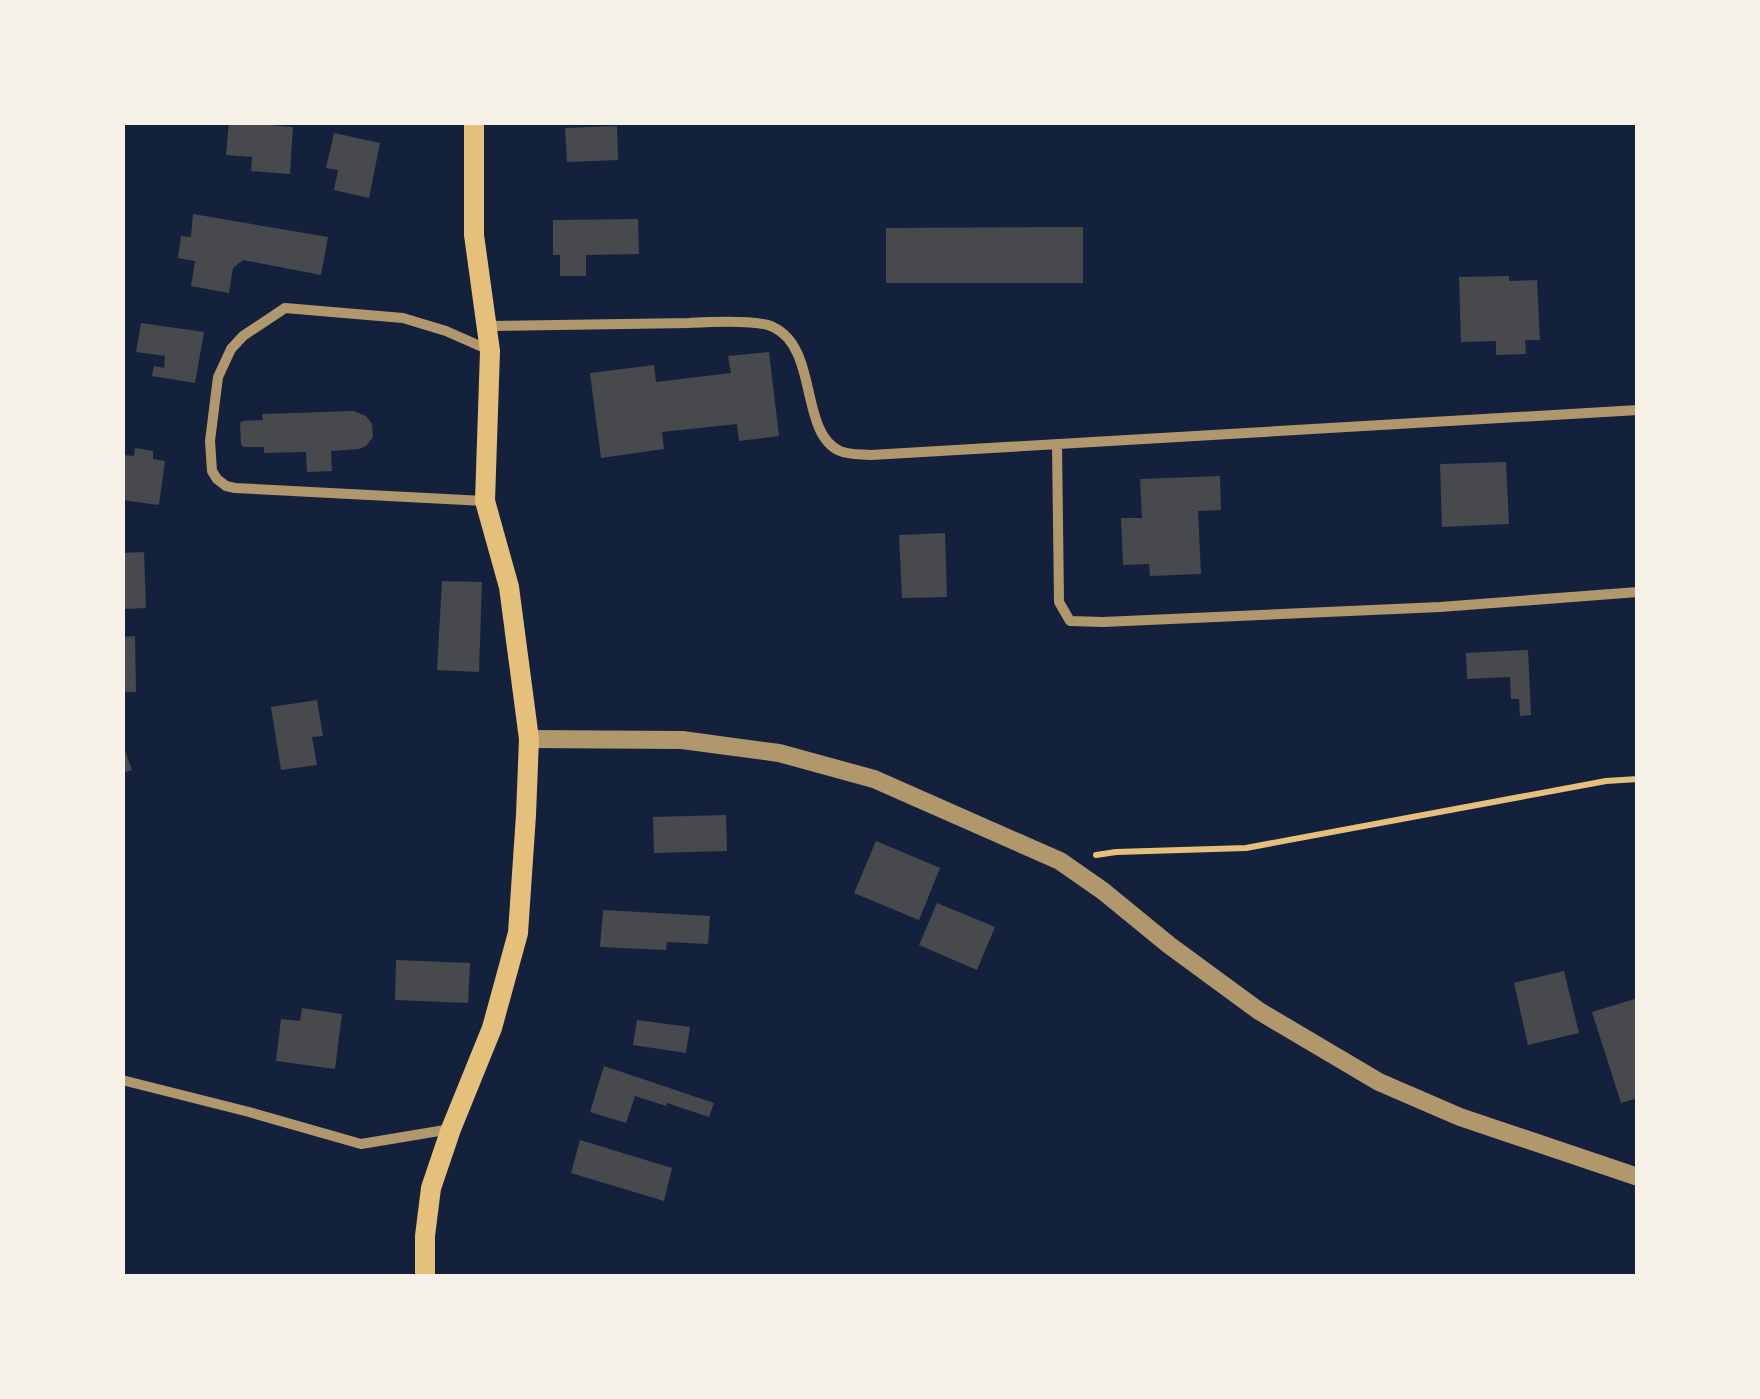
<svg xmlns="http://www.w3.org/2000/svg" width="1760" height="1399" font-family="'DejaVu Sans',sans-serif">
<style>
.building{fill:#48494c}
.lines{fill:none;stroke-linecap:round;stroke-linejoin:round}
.path{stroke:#e5c07b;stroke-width:6}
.minor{stroke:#b1986c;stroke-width:10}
.tertiary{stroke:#b1986c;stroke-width:18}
.secondary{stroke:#e5c07b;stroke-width:20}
</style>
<rect width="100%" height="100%" fill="#14213d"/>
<path class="building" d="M229 122 293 127 290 174 251 171 252 157 226 155Z
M617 126 618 160 567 162 565 128Z
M334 133 380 143 369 198 334 190 338 170 326 168Z
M193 214 328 237 321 275 243 260 233 268 229 293 191 286 195 261 178 258 181 236 191 237Z
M638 219 639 254 586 255V276H560V255H553V220Z
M1083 227V283H886V228Z
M1509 276V281L1537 280 1540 340H1525L1526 354 1496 355V341L1461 342 1459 277Z
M141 323 204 332 195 383 152 376 154 366 164 368 165 356 136 352Z
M769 352 779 436 739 441 737 424 662 432 664 449 601 458 590 373 654 365 656 382 731 373 728 356Z
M354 411 366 416 372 424 373 437 366 446 359 449 331 451 332 471 307 472 306 452 264 453V447H244L241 445 240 423 242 421 263 420 262 414Z
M135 448 153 451V459L165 461 159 505 122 500V455L134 456Z
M1506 462 1509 524 1442 527 1440 464Z
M1220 476 1221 510 1198 511 1201 574 1150 576 1149 564 1123 565 1121 518H1142L1140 479Z
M945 533 947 597 902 598 899 535Z
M144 552 146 608 122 609V553Z
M442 581 482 582 479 672 437 670Z
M135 636 136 692H122V637Z
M1528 650 1531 715 1520 716 1519 699H1511L1510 677 1467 679 1466 653Z
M317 700 323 736 312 737 317 765 281 770 271 707Z
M122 742 132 770 122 773Z
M726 815 727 851 654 853 653 817Z
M876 841 940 868 919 920 854 893Z
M937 903 995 927 977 970 919 945Z
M603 910 710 916 708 944 667 942 666 950 600 947Z
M396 960 470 963 468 1003 395 1000Z
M1564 971 1579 1033 1528 1045 1514 983Z
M1638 998V1098L1621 1103 1592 1012Z
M302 1008 342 1014 335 1069 276 1061 281 1019 300 1021Z
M637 1020 690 1027 686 1053 633 1045Z
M604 1066 714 1103 709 1117 667 1103 666 1106 635 1096 626 1123 590 1112Z
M580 1140 672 1168 664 1201 571 1173Z"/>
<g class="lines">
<path class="path" d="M1096 855 1116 852 1246 848 1606 781 1638 779"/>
<path class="minor" d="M488 326C555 325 622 324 689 323 708 322 757 319 773 327 819 348 799 433 840 451 849 455 861 454 871 455L1638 410
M1057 444 1059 602 1070 621 1103 622 1440 607 1638 592
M484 501 235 488 226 486 217 479 212 471 210 441 218 377 231 349 243 336 285 308 403 318 446 331 489 350
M122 1080 249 1112 361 1144 451 1129"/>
<path class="tertiary" d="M529 739 682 740 779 753 874 779 1060 861 1103 891 1169 945 1259 1011 1379 1082 1460 1117 1638 1177"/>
<path class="secondary" d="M425 1276V1236L431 1188 451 1129 492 1028 518 933 526 815 529 739 509 587 485 501 490 351 474 235V122"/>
</g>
<rect width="1760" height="1399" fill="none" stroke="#f6f1e7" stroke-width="250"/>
</svg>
